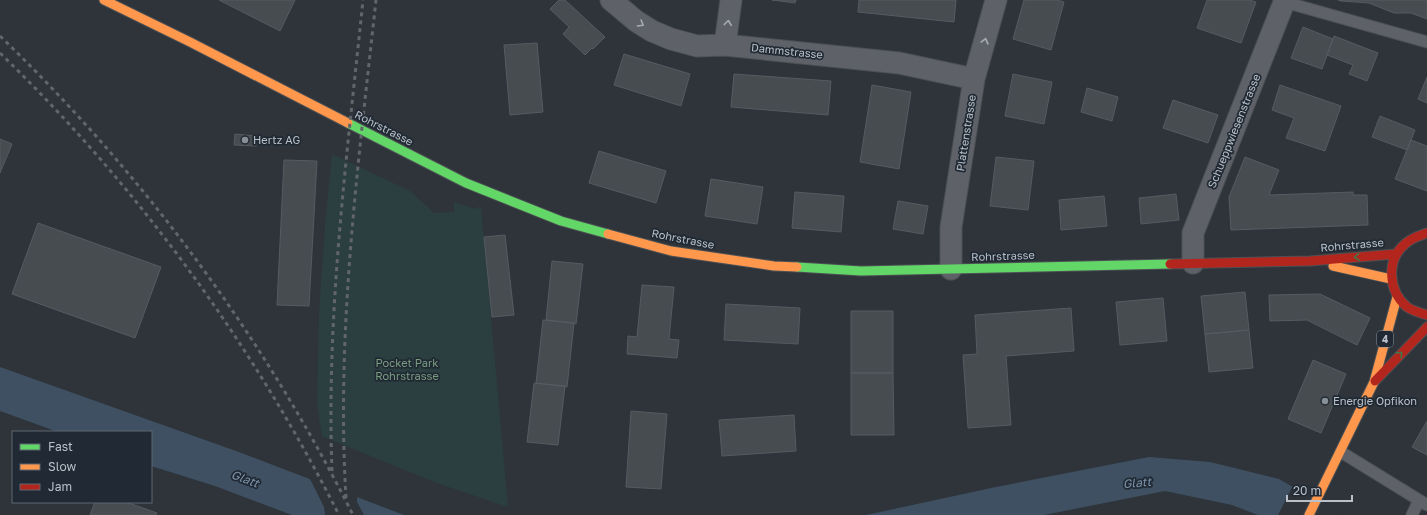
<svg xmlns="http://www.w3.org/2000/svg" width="1427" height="515" font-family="'Golos Text',sans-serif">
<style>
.green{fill:#2b3f40}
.water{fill:#3e5062}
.pier{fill:#2e343a}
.building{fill:#474c51;stroke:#565b61}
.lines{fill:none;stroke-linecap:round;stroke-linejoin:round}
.lane-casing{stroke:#4c5054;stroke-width:13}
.street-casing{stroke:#4c5054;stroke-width:23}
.fast-casing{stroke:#4c5054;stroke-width:11}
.slow-casing{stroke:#4c5054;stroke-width:11}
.jam-casing{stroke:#4c5054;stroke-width:11}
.lane{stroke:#5e6268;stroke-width:11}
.street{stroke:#5e6268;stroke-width:21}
.fast{stroke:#63d668;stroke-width:9}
.slow{stroke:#ff974d;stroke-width:9}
.jam{stroke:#b3261e;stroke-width:9}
.rail{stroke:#62666b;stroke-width:3;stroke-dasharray:4 4;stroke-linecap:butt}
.oneway{stroke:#a7adb6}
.oneway2{stroke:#3f774b}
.poi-dot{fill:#888f97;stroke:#212a34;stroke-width:1.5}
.labels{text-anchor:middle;stroke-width:3.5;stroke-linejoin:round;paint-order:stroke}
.shield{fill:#212a34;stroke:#8b939c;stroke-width:1}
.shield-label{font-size:10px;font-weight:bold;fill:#b9c0c9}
.street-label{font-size:11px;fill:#b9c0c9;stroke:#212a34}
.poi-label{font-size:11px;fill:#b9c0c9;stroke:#212a34;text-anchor:start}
.park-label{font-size:11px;fill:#799d7f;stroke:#212a34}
.water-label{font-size:12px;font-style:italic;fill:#7d93a9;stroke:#212a34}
</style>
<rect width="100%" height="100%" fill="#2e343a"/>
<path class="green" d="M332 154 410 191 434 213 454 212V202L475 209 481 206 508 507 434 482 322 436 317 405 319 315 325 225Z"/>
<path class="water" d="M0 367 236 451 404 515H292L215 486 151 466V432H58L0 411Z
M1149 457 1210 462 1279 479 1341 515H1258L1232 505 1165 491 1044 515H866L996 487Z"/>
<path class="pier" d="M309 477 357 495V502L364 515H325L324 507Z
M1293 485 1342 513 1343 515H1278Z"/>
<path class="building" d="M219 0H295L280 31Z
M559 0H565L605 37 593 49 592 48 585 55 563 34 569 27 550 9Z
M772 0H796L795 3Z
M859 0H956L954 22 858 12Z
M1024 0H1057L1064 2 1051 50 1013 39Z
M1207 0H1249L1256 2 1241 43 1197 28Z
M1338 0H1427V19L1411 13H1394L1369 3 1341 1Z
M1303 27 1333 39 1322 69 1291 58Z
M1334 36 1378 53 1367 81 1349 74 1353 65 1327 55Z
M537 43 543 112 510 115 504 45Z
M624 54 690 74 681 106 614 85Z
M734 74 831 81 828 115 731 107Z
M1013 74 1052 82 1044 124 1005 116Z
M1427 77V103L1418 99Z
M872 85 911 92 899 169 860 162Z
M1280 85 1341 106 1325 151 1286 138 1294 118 1272 110Z
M1087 88 1118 97 1112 121 1081 112Z
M1173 100 1218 115 1208 143 1163 128Z
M1380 116 1415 130 1407 150 1372 137Z
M235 134 256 136V146L234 145Z
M0 139 12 144 0 173Z
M1411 140 1427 146V191L1395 179Z
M599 151 666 171 656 203 589 183Z
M996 157 1034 161 1028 210 990 206Z
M1245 157 1279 170 1269 195 1353 192V195H1367L1368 225 1231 230 1229 197Z
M284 160 317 161 309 306 277 305Z
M711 179 763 187 757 224 705 216Z
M795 192 844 196 841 232 792 228Z
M1176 194 1179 220 1141 224 1139 198Z
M1104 196 1107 226 1061 230 1059 200Z
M898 201 928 206 923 234 893 229Z
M38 223 161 267 135 338 12 294Z
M505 235 514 315 492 317 484 237Z
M552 261 583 264 576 324 574 323 546 320Z
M642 285 674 287 669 339 679 340 677 358 627 354 628 336 637 337Z
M1245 292 1249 330 1205 334 1201 296Z
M1320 294 1370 318 1357 345 1307 320 1270 321 1269 295Z
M1163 298 1167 341 1120 345 1116 302Z
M726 304 800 308 798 344 724 340Z
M1071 308 1074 351 1006 356 1011 425 968 428 963 355 977 354 975 315Z
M851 311H893V373H851Z
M543 320 574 323 567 387 536 383Z
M1249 330 1253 368 1209 372 1205 334Z
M1313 360 1346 374 1321 433 1288 419Z
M851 373H893L894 435H851Z
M534 383 565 386 558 445 527 442Z
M631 411 667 414 661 489 626 487Z
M794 415 796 451 722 456 719 420Z
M1427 421V455L1412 447Z
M95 502H126L157 513 156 515H90Z"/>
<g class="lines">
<g class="lane-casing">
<path id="lane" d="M1281 1 1427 42
M1341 452 1427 505
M1412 515 1419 500"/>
</g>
<g class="street-casing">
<path id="street" d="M611 0 636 21 652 31 671 39 697 46 725 45 899 63 974 79
M725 45 731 0
M1193 263V233L1285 0
M951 269V227L974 79 996 0"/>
</g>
<g class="fast-casing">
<path id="fast" d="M348 123 466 183 561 221 608 234
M797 267 861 271 1170 264"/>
</g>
<g class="slow-casing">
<path id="slow" d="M104 0 190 42 348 123
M608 234 671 251 774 266 797 267
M1333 266 1391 279
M1309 515 1374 382 1397 297"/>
</g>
<g class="jam-casing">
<path id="jam" d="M1427 233C1419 236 1411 238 1405 244 1386 260 1388 291 1407 307 1413 311 1420 313 1427 315
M1170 264 1310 261 1396 254
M1375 381 1427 327"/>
</g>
<use href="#lane" class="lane"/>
<use href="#street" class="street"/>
<use href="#fast" class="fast"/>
<use href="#slow" class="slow"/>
<use href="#jam" class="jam"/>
<path class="rail" d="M0 36C144 175 263 336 353 515
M0 53C138 187 252 343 339 515
M332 471C326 314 347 156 363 0
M346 498C336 332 358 166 376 0"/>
</g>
<defs><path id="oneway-chevron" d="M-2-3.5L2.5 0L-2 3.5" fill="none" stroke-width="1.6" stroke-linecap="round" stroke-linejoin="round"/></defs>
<g class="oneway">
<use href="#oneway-chevron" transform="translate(728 23) rotate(-83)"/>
<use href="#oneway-chevron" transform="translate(641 24) rotate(31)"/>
<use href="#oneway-chevron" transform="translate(985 41) rotate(-75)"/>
</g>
<g class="oneway2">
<use href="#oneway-chevron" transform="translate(1357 257) rotate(175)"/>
<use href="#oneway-chevron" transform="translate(1400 354) rotate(-46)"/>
</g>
<g class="poi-dot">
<circle cx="245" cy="140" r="4"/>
<circle cx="1325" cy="401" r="4"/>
</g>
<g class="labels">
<rect class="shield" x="1377" y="331" width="16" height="16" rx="3"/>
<g class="shield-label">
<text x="1385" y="343">4</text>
</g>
<g class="street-label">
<text transform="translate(787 51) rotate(6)" y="4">Dammstrasse</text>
<text transform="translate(384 128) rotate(27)" y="4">Rohrstrasse</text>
<text transform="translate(1234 131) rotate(-68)" y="4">Schueppwiesenstrasse</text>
<text transform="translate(966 133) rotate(-81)" y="4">Plattenstrasse</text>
<text transform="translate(683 239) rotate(11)" y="4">Rohrstrasse</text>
<text transform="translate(1352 245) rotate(-5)" y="4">Rohrstrasse</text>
<text transform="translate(1003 256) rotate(-2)" y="4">Rohrstrasse</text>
</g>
<g class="poi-label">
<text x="253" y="144">Hertz AG</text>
<text x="1333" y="405">Energie Opfikon</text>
</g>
<g class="park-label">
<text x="407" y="367">Pocket Park<tspan x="407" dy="13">Rohrstrasse</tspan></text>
</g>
<g class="water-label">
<text transform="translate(245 479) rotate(21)" y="4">Glatt</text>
<text transform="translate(1137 483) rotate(-5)" y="4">Glatt</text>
</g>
</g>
<rect x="12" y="431" width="140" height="72" fill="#212a34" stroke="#5e6670"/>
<rect x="20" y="444" width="20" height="6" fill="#63d668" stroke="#5e6670"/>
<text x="48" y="451" font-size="12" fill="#b9c0c9">Fast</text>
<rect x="20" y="464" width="20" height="6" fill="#ff974d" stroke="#5e6670"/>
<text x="48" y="471" font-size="12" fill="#b9c0c9">Slow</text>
<rect x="20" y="484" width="20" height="6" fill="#b3261e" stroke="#5e6670"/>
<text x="48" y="491" font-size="12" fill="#b9c0c9">Jam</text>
<path d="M1287 495v6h65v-6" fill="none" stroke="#b9c0c9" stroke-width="2"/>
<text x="1293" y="495" font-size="12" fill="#b9c0c9" stroke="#212a34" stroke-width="3" paint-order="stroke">20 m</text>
</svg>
